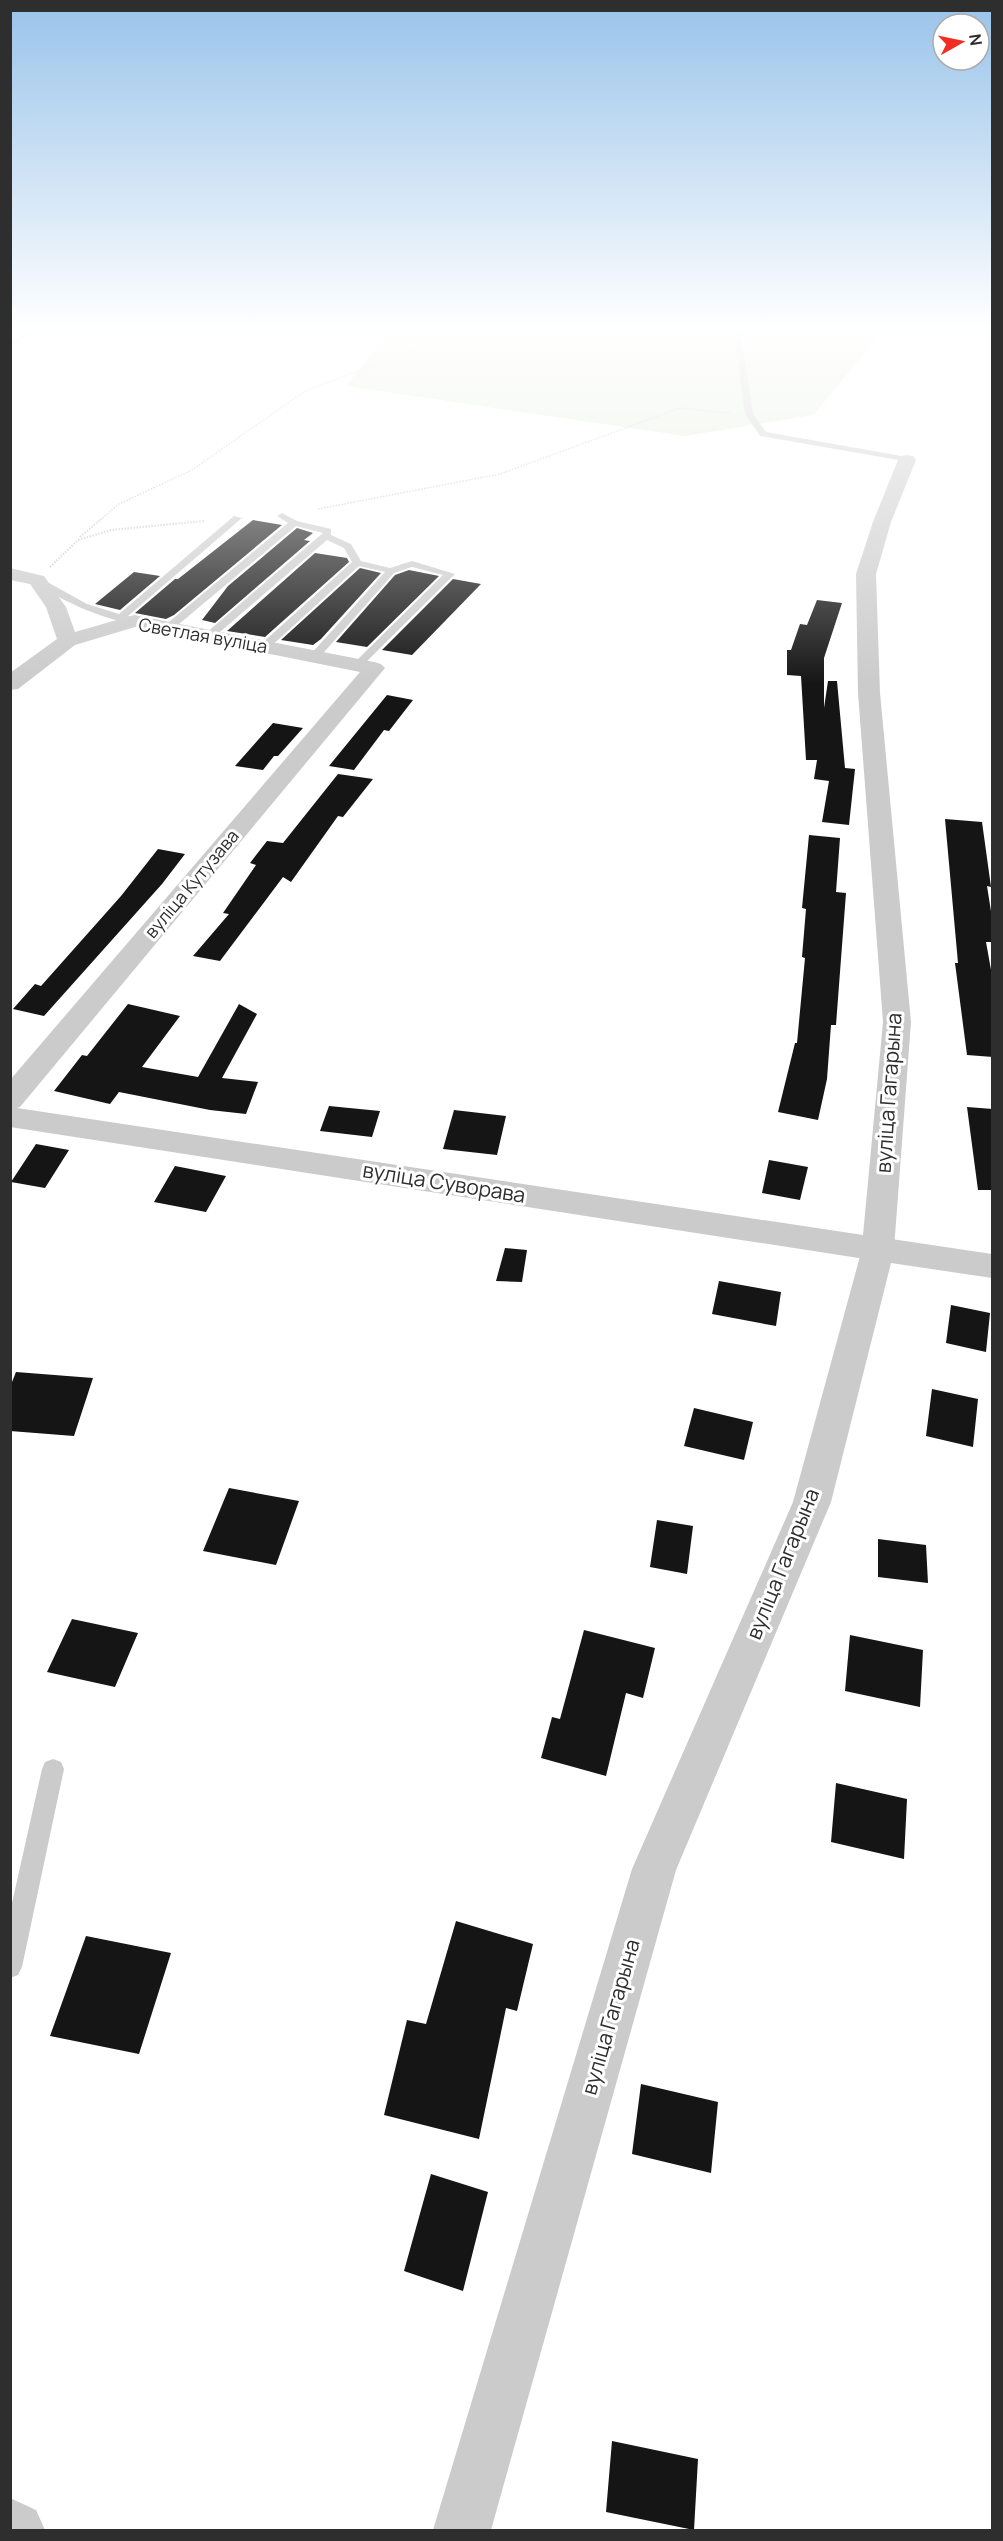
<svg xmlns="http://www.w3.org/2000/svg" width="1003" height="2541" font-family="Manrope,sans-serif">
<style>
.green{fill:#e2ecda}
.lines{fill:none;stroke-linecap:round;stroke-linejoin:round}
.stream{stroke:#c4d9ee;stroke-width:4}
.building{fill:#151515}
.path-far1{stroke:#cbcbcb;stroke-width:1.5;stroke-dasharray:1.5 1.5;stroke-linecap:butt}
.path{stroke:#cbcbcb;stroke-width:2;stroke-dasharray:1.5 1.5;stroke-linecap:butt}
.service{fill:#cbcbcb;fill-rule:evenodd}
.minor{fill:#cbcbcb;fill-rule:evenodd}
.tertiary{fill:#cbcbcb;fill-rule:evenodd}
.labels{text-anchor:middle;stroke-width:6;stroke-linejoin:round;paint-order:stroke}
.far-street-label{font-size:18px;fill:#2e2e2e;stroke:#fff}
.street-label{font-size:21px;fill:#2e2e2e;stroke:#fff}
</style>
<rect width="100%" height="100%" fill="#fff"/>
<path class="green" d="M392 328H886L813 415 685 436 346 386Z"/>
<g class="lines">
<path class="stream" d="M10 345 36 328"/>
</g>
<path class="building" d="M253 520 282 525 174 615 166 619 135 613 175 579H178Z
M297 528 313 533 304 540 310 541 215 623 202 620 228 586Z
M315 553 347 558 349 562 265 637 227 631Z
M360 568 381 573 321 639 313 645 281 640Z
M409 570 439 576 367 647 336 642 395 575Z
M134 572 160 576 120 610 95 604Z
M453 579 481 584 412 655 382 650Z
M817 600 842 603 824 658V708L828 681H837L845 768 855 769 849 825 822 822 829 781 814 779 817 760H806L801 676 787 675V650H791L800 624 807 625Z
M387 695 413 700 389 731 384 730 354 770 329 766Z
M273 723 303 728 278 756H274L263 770 235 766Z
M338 774 373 779 343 817 338 816 291 882 283 877 220 961 193 956 229 914 223 913 256 865 250 863 267 841 283 843Z
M945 819 982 822 991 887 987 886 993 924V942H986L993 981V1057L967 1055 955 963H958Z
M809 835 840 838 836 892 846 893 836 1025H831L827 1079 818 1120 778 1112 795 1043H797L805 958 802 957 806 909 802 908Z
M158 849 185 854 162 884 44 1016 13 1009 35 984 41 986 121 896Z
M128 1004 180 1016 142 1067 198 1077 239 1004 257 1014 222 1078 258 1082 246 1114 210 1110 119 1092 110 1104 54 1091 82 1055 87 1056Z
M329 1106 380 1111 372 1137 320 1131Z
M967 1107 993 1109V1190H978Z
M454 1110 506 1116 497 1155 443 1149Z
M36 1144 69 1150 45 1188 11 1182Z
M769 1160 808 1167 800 1200 762 1193Z
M175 1166 226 1176 206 1212 154 1202Z
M505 1248 527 1250 522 1282 496 1281Z
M719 1281 781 1292 776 1326 712 1314Z
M951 1305 990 1313 986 1352 946 1343Z
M16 1372 93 1378 74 1436 10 1431V1387Z
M932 1389 978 1399 973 1447 926 1436Z
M694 1408 753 1422 744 1460 684 1446Z
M229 1488 299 1501 276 1565 203 1551Z
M657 1520 693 1526 687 1574 650 1567Z
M878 1539 926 1545 928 1583 878 1577Z
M72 1619 138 1633 115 1687 47 1672Z
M584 1630 655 1648 643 1698 626 1693 606 1776 541 1758 552 1717 560 1719Z
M850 1635 923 1650 920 1707 845 1691Z
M836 1783 907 1799 904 1859 831 1842Z
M456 1921 533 1944 517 2011 506 2008 479 2139 384 2115 407 2020 426 2024Z
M86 1936 171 1953 139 2054 50 2036Z
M641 2084 718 2102 711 2173 632 2154Z
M431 2174 488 2192 463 2291 404 2271Z
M612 2441 698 2459 694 2530 606 2512Z"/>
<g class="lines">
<path class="path-far1" d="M318 509 500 474 680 408 730 413
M100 520 119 504 192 470 305 391 421 347"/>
<path class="path" d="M80 537 101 519
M50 567 78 540 111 530 204 521"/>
<path class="service" d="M733 328H740L753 414 766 432 907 457 910 458V462L760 436 745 414Z
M282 513 297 521 331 529V535L351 544 361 561 390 568 412 561 455 574 361 667 357 668 352 665 443 575 412 567 394 573 318 659H310V655L385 572 359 566 268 649H260V645L352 562 344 548 327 540 213 638H205V634L323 533 296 526 172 630H164V626L288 523 277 516Z
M234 516 242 518 128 616 134 618V622C112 625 49 595 32 580L40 578 87 604 119 614Z
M53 1759 61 1762 64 1769 22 1967 18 1975 10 1978V1912L42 1769 45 1762Z"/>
<path class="minor" d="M907 455 913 456 916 460 891 522 876 574 880 693 911 1022 894 1249 890 1257 878 1261 10 1127V1080L360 672 135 627 75 645 18 689 10 690V673L57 639 46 607 30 584 10 580V568L44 576 66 607 75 632 134 615 374 662 381 664 385 668 20 1107 17 1108 863 1235 883 1022 858 693 856 574 873 522 898 460 901 456Z
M10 2498 36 2510 45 2530H10Z"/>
<path class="tertiary" d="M878 1237 992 1254V1278L891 1263 831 1502 676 1870 491 2530H433L632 1869 793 1502 862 1249 866 1241Z"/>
</g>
<linearGradient id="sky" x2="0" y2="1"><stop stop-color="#99c3ea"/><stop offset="0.48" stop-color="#fff"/><stop offset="1" stop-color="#fff" stop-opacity="0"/></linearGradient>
<rect width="1003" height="684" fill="url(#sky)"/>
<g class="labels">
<g class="far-street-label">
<text transform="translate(203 636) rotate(10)" y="6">Светлая вуліца</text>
<text transform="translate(192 884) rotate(-50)" y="6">вуліца Кутузава</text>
</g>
<g class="street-label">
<text transform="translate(889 1093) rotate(-86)" y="7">вуліца Гагарына</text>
<text transform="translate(444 1183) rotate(9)" y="7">вуліца Суворава</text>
<text transform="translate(783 1564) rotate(-68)" y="7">вуліца Гагарына</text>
<text transform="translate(611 2017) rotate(-74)" y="7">вуліца Гагарына</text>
</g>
</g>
<rect width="1003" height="2541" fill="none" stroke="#2e2e2e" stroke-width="24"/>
<g transform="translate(961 42) rotate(81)"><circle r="28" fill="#ffffff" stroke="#ababab" stroke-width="1.5"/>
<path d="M0-4.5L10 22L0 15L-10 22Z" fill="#f22d23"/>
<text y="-9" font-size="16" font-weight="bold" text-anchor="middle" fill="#2e2e2e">N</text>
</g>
</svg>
